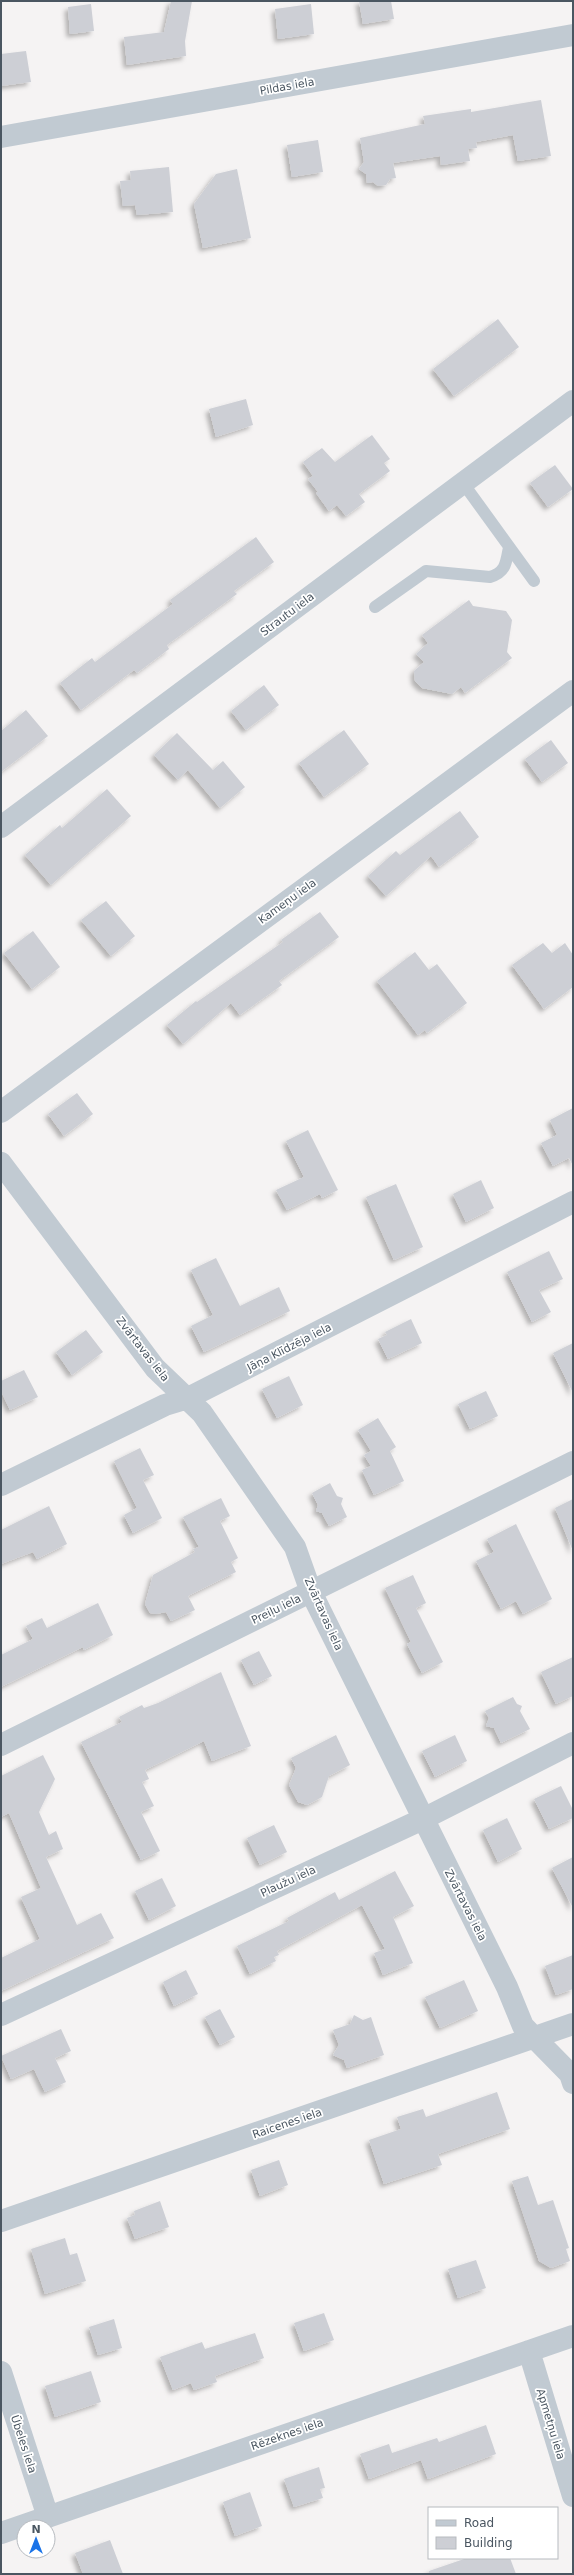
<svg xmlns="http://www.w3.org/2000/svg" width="574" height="2575" font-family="'DejaVu Sans',sans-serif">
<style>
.building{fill:#cdcfd5;filter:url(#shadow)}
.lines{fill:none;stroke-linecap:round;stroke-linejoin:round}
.service{stroke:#c1cad2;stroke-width:12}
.minor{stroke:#c1cad2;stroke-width:22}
.labels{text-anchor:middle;stroke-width:3.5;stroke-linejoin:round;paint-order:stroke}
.street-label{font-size:11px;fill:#4a5661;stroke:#fff}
</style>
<defs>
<filter id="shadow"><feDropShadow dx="-3.5" dy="3.5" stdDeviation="2" flood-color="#0004"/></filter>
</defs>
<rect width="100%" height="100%" fill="#f5f3f3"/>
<path class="building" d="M171 1H192L185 41 186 56 127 65 124 37 164 32Z
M359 1H391L394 19 363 24Z
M91 4 94 31 70 34 68 7Z
M311 4 314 34 278 39 275 9Z
M26 51 31 82 1 86V54Z
M541 100 551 156 518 161 513 135 476 142 477 148 468 149 470 161 441 165 440 156 393 163 396 178 390 179 386 185 378 186 373 182 367 183 366 174 359 169 364 162 360 138 425 124 423 116 471 109V112Z
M318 140 323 172 292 177 287 145Z
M169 167 173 212 137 215 135 205 123 206 120 181 131 180 130 171Z
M237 169 251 238 203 248 194 204 216 174Z
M498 319 519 347 454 396 433 369Z
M246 399 253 425 216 437 209 409Z
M372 435 390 459 384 463 390 471 359 494 365 502 346 516 337 505 329 511 316 493 318 492 308 479 313 476 303 462 322 448 335 462Z
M555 465 573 489 548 507 530 483Z
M256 537 274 562 234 591 237 594 167 645 169 649 137 673 134 670 81 710 60 683 92 658 95 662 173 604 170 600Z
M469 600 473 606 506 611 512 620 507 652 512 658 465 693 461 687 452 694 422 688 415 681 414 671 424 662 416 654 428 643 422 635Z
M264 685 279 705 246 730 231 711Z
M26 710 48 736 1 772V731Z
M344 730 369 764 324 797 299 763Z
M177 733 213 770 223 761 245 787 220 808 188 770 178 780 154 755Z
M551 740 568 763 542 782 525 759Z
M107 789 131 816 51 885 25 855 60 825 62 828Z
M460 811 479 837 439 867 431 856 386 896 368 876 396 851 400 855Z
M106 901 135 936 111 956 81 920Z
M320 912 339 937 279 981 282 985 240 1015 231 1003 183 1044 167 1025 196 1001 197 1002 283 942 281 940Z
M33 931 60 967 32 989 4 953Z
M543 943 552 953 565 943 573 955V987L544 1009 512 965Z
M415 952 429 970 437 964 467 1003 427 1033 425 1030 418 1035 377 981Z
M77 1093 93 1114 64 1136 48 1114Z
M573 1108V1166L569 1158 553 1166 541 1143 557 1135 550 1120Z
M308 1130 338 1190 322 1198 320 1194 287 1210 276 1190 304 1177 286 1141Z
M481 1180 494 1208 466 1222 453 1194Z
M396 1184 423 1247 394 1260 366 1197Z
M549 1251 563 1279 539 1290 551 1312 532 1322 507 1272Z
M216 1258 240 1306 279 1287 290 1311 204 1352 191 1326 213 1315 191 1270Z
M411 1319 422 1343 388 1359 378 1339 387 1335 385 1332Z
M86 1330 103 1352 72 1375 56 1352Z
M573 1343V1393L553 1353Z
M24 1370 38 1397 10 1410 1 1391V1381Z
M289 1376 303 1405 277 1418 262 1389Z
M486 1391 498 1416 470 1429 458 1404Z
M378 1418 396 1447 390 1451 404 1481 374 1495 362 1470 371 1466 364 1455 371 1451 358 1430Z
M140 1448 154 1475 143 1480 162 1518 133 1533 124 1515 137 1508 114 1461Z
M330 1483 337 1496 343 1498 341 1504 347 1517 329 1526 322 1513 316 1511 318 1505 312 1493Z
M221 1498 230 1516 220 1521 238 1558 231 1562 236 1572 188 1596 195 1610 171 1621 166 1612 156 1614 150 1613 145 1604 153 1575 195 1552 193 1549 199 1547 183 1517Z
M573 1499V1551L555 1508Z
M49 1506 67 1544 37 1559 33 1552 1 1564V1530Z
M516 1524 552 1599 523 1614 516 1601 501 1609 476 1561 494 1552 487 1539Z
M413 1575 426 1603 416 1608 443 1662 422 1673 407 1644 411 1642 385 1588Z
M98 1603 113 1635 84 1650 83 1647 1 1687V1655L33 1639 26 1626 42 1618 47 1628Z
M259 1651 272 1676 254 1685 241 1660Z
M573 1657V1696L556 1704 541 1672Z
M221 1672 251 1746 212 1761 204 1741 145 1770 149 1779 142 1782 154 1806 141 1812 160 1851 141 1860 81 1742 122 1722 119 1717 142 1705 144 1708 158 1703Z
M513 1697 517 1704 522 1706 520 1711 530 1729 501 1743 494 1728 486 1726 489 1718 485 1711Z
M336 1735 350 1765 329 1776 322 1797 307 1805 298 1802 289 1785 296 1768 291 1758Z
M455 1735 467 1761 435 1777 422 1751Z
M43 1755 55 1779 39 1812 49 1835 56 1831 63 1849 46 1857 77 1925 101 1913 114 1938 1 1991V1958L40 1939 21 1897 41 1888 9 1813 1 1817V1776Z
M561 1786 573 1810V1818L549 1829 534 1799Z
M507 1818 522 1849 498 1862 483 1830Z
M274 1825 287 1852 260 1865 247 1838Z
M573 1857V1908L552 1868Z
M395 1871 414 1906 393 1917 413 1963 383 1975 374 1953 385 1949 362 1905 277 1951 279 1955 274 1957 276 1961 250 1974 237 1946 289 1921 287 1918 335 1892 339 1900Z
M162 1878 176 1906 149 1920 135 1891Z
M573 1955V1989L556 1995 545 1966Z
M186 1970 198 1994 174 2006 163 1982Z
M464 1980 478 2011 440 2028 425 1997Z
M220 2009 235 2037 220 2045 205 2017Z
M354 2015 363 2020 371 2017 384 2055 347 2068 344 2060 333 2055 339 2045 333 2030 350 2024Z
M61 2029 71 2051 55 2058 66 2082 45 2092 34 2069 11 2079 1 2056Z
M497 2092 510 2129 438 2154 442 2165 384 2184 369 2140 401 2129 397 2117 423 2109 426 2117Z
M279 2160 288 2185 260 2196 251 2170Z
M528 2176 538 2205 553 2200 569 2248 566 2249 570 2261 551 2268 539 2261 512 2181Z
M160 2201 169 2227 135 2239 127 2218 135 2215 134 2211Z
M65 2238 70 2255 77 2253 86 2281 45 2294 31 2249Z
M476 2260 486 2288 458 2298 448 2269Z
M324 2313 334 2340 304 2351 294 2323Z
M114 2319 122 2348 98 2355 89 2327Z
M255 2333 264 2358 215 2376 217 2382 194 2390 191 2383 173 2390 160 2357 202 2342 205 2349Z
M91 2371 101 2402 55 2417 45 2386Z
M486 2425 496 2454 428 2479 421 2460 369 2479 360 2454 389 2444 392 2453 437 2438 439 2442Z
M319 2467 325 2488 320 2489 323 2498 294 2507 284 2479Z
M250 2492 262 2526 235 2536 223 2502Z
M110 2540 123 2574H83L75 2553Z
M467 2558H510L516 2574H429V2571Z"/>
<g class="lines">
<path class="service" d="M463 483 534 581
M375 607 426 571 490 577C506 572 506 563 509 547"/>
<path class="minor" d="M1 137 573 35
M1 827 573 401
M1 1112 573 691
M1 1163 155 1368 202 1413 295 1547 311 1592 507 1987 523 2026 570 2074 573 2083
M1 1485 165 1405 188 1398 573 1202
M1 1745 573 1462
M1 2015 423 1819 573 1743
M1 2221 573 2024
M529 2351 573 2496
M1 2372 48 2517
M1 2533 573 2336"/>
</g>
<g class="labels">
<g class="street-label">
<text transform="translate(287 86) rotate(-10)" y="4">Pildas iela</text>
<text transform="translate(287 614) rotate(-37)" y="4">Strautu iela</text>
<text transform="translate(287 901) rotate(-36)" y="4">Kameņu iela</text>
<text transform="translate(289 1347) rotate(-27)" y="4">Jāņa Klīdzēja iela</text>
<text transform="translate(143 1349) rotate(52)" y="4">Zvārtavas iela</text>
<text transform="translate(276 1609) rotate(-26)" y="4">Preiļu iela</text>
<text transform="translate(324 1614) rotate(66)" y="4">Zvārtavas iela</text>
<text transform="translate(288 1881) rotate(-25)" y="4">Plaužu iela</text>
<text transform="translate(466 1905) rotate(63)" y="4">Zvārtavas iela</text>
<text transform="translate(287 2123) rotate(-19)" y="4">Raicenes iela</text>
<text transform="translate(551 2424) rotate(73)" y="4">Apmetņu iela</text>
<text transform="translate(287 2434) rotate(-19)" y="4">Rēzeknes iela</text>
<text transform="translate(24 2444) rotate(72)" y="4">Ūbeles iela</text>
</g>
</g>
<rect width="574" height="2575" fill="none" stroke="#4a5661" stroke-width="4"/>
<rect x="428" y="2507" width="130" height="52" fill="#ffffff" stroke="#b7bbc0"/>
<rect x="436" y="2520" width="20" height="6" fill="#c1cad2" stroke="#b7bbc0"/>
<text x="464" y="2527" font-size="12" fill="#4a5661">Road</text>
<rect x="436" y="2537" width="20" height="12" fill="#cdcfd5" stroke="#b7bbc0"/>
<text x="464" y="2547" font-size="12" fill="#4a5661">Building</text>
<g transform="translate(36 2539)"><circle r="19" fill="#ffffff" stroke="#b7bbc0"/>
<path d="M0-3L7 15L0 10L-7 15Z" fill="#1a73e8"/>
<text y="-6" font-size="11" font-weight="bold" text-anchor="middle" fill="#4a5661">N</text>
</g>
</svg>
